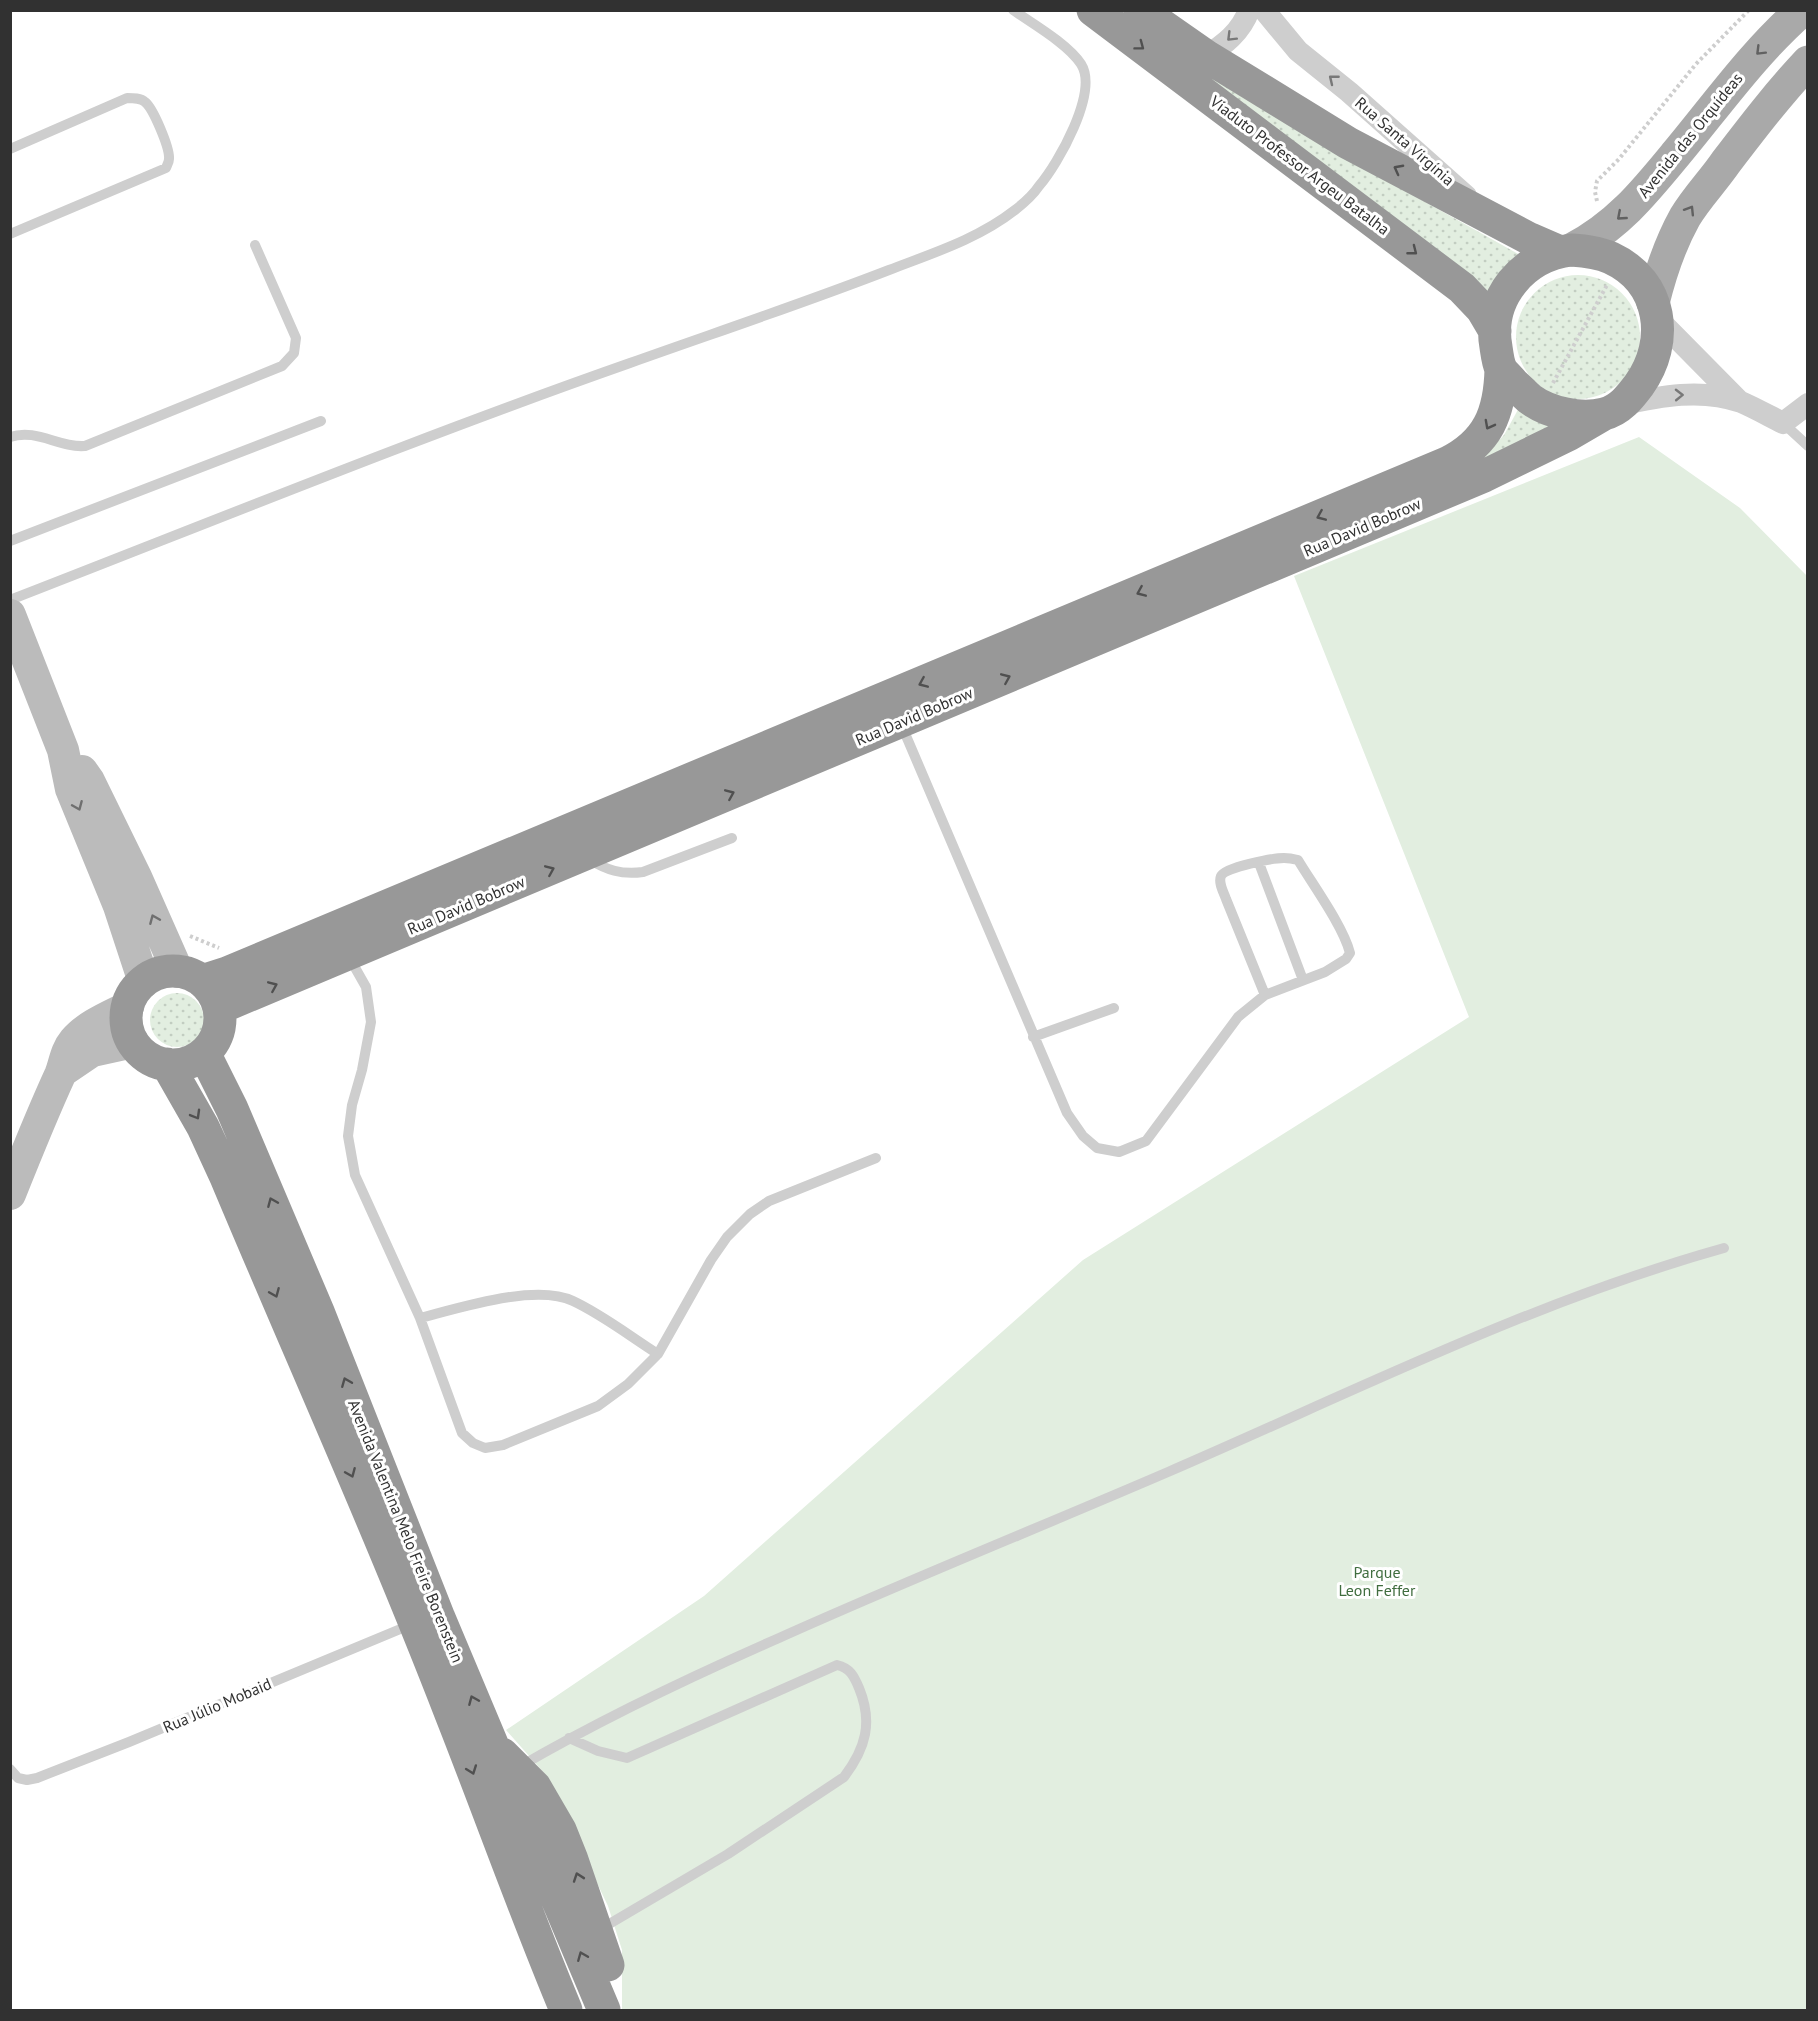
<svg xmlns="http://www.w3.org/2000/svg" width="1818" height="2021" font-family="'PT Sans',sans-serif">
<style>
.grass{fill:url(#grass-dots)}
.park{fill:#e2eee0}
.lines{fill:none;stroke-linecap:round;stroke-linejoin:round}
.path{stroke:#cecece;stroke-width:4;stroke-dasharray:3 3;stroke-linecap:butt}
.lane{stroke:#cecece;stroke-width:10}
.street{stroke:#cecece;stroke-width:22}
.secondary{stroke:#bbb;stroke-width:32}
.primary{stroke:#a9a9a9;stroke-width:33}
.highway{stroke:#989898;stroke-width:33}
.oneway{stroke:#787878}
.oneway2{stroke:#505050}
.oneway3{stroke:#616161}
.oneway4{stroke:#6f6f6f}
.labels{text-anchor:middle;stroke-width:6;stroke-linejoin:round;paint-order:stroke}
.street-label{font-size:16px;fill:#313131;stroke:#fff}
.park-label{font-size:16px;fill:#406d3f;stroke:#fff}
</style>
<defs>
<pattern id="grass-dots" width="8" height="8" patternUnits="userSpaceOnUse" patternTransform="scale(1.5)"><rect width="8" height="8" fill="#e2eee0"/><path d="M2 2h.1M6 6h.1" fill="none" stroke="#c2cdc1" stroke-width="1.8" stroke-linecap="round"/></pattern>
</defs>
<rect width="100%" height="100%" fill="#fff"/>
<path class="grass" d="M1209 74 1386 180 1529 260 1493 303 1203 82Z
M1516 337a62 62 0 1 1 124 0a62 62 0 1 1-124 0Z
M1520 406 1553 425 1475 466 1504 435Z
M150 1020a27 27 0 1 1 54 0a27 27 0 1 1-54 0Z"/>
<path class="park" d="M1639 437 1740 508 1807 576V2010H622V1950L608 1906 545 1774 506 1730 704 1596 1083 1260 1469 1017 1294 576Z"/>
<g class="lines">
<path class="path" d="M1597 201 1595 192 1597 181 1619 159 1696 64 1749 10
M1553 383 1607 285
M190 936 219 948"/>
<path class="lane" d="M10 149 127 98C133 98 141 98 145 102 153 108 170 148 169 159 169 162 167 165 166 168L10 234
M1783 423 1808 446
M10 437C37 428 58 448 85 446L282 366 294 353 296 338 255 245
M10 541 321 421
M10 600C216 520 422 436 630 363 717 332 804 303 889 270 933 253 978 239 1015 210 1024 203 1033 195 1039 186 1058 164 1099 92 1081 64 1068 44 1033 24 1013 10
M901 724 1067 1113 1083 1136 1097 1148 1119 1152 1146 1141 1238 1017 1265 995 1325 972 1346 959 1350 953C1343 926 1313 885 1298 860 1294 859 1289 858 1284 858 1274 858 1225 867 1221 876 1218 883 1224 893 1226 899L1265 995
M588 859C607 870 621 875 643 872L732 838
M1259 863 1303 980
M349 957 366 987 371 1022 362 1070 352 1105 348 1136 355 1175 420 1318 462 1433 473 1443 485 1448 503 1445 598 1406 628 1384 658 1354 711 1260 727 1237 750 1214 769 1201 876 1158
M1033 1037 1114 1008
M420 1318C459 1308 536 1283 573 1301 603 1315 631 1337 658 1354
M569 1738 598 1751 627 1758 837 1665C850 1668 854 1676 859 1688 873 1722 866 1748 844 1777L728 1854 599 1930
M519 1767C603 1718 690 1677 779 1638 908 1580 1038 1528 1168 1472 1351 1393 1531 1302 1724 1248
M10 1769 18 1778 27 1780 37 1778 129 1742 410 1625"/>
<path class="street" d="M1264 10 1298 51 1349 92 1466 196
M1206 56C1224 45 1241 32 1249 10
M1658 319 1739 401
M1621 405C1660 396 1702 388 1741 402 1755 408 1769 416 1783 423L1808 404"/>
<path class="secondary" d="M10 615 63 750 71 789 119 906 144 982
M82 771 89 781 136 877 178 972
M64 1070 92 1051 133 1042
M10 1194C26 1154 42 1114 60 1075 65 1063 65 1052 74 1041 86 1026 110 1016 128 1007"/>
<path class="primary" d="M1571 250C1616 227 1643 194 1675 155 1716 106 1753 53 1802 10
M1653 303C1660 274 1670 244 1685 217 1697 197 1713 181 1726 162 1752 128 1778 94 1808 62"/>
<path class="highway" d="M1093 10 1462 288 1482 309 1495 331
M1140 10 1206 56 1348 143 1530 239 1560 252
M1571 250C1584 251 1598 252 1611 258 1663 282 1670 342 1639 385 1630 397 1620 410 1604 414 1581 420 1549 413 1530 399 1524 394 1519 388 1513 383 1510 379 1504 374 1501 369 1498 363 1497 354 1496 347 1487 298 1523 256 1571 250Z
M126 1018a47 47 0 1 1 94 0a47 47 0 1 1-94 0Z
M202 981 227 973 1447 463C1488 443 1500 413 1501 369
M219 1008 1484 476 1568 435 1604 414
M204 1053 232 1109 319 1314 439 1618 604 2010
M167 1064 203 1127 226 1177C301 1356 381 1533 451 1714 490 1813 525 1912 566 2010
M502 1754 535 1787 560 1830 572 1860 608 1965"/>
</g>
<defs><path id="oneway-chevron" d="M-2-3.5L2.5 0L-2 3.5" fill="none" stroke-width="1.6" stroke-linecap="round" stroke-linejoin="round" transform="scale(1.5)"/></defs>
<g class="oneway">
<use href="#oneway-chevron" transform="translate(1231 37) rotate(135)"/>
<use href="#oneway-chevron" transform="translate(1333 79) rotate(-141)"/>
<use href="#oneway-chevron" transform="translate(1679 395) rotate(-1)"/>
</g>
<g class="oneway2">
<use href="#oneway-chevron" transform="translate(1140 46) rotate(37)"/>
<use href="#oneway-chevron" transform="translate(1398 169) rotate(-152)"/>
<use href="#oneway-chevron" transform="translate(1413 251) rotate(38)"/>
<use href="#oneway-chevron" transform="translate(1489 425) rotate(118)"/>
<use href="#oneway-chevron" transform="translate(1321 516) rotate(157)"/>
<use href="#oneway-chevron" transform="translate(1141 592) rotate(157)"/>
<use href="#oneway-chevron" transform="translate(1006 678) rotate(-23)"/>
<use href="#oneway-chevron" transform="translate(923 683) rotate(157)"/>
<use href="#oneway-chevron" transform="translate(730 794) rotate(-23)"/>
<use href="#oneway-chevron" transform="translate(550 870) rotate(-23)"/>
<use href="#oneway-chevron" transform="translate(273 986) rotate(-23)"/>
<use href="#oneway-chevron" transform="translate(196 1115) rotate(60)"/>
<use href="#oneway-chevron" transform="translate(272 1202) rotate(-113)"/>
<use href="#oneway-chevron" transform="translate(275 1293) rotate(67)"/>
<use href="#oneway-chevron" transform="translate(346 1382) rotate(-112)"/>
<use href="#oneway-chevron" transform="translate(351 1473) rotate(67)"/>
<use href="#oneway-chevron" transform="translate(473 1700) rotate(-113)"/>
<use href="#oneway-chevron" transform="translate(472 1770) rotate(70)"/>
<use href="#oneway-chevron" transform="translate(578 1877) rotate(-109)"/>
<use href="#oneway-chevron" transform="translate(582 1956) rotate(-112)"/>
</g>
<g class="oneway3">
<use href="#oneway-chevron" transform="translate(1760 51) rotate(135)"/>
<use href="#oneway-chevron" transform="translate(1690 210) rotate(-58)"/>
<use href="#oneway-chevron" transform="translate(1621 216) rotate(139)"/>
</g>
<g class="oneway4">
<use href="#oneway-chevron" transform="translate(78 806) rotate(67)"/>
<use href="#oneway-chevron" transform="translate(154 919) rotate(-113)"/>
</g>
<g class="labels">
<g class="street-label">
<text transform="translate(1690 135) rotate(-51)" y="6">Avenida das Orquídeas</text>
<text transform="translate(1405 141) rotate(41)" y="6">Rua Santa Virgínia</text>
<text transform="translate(1300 165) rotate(37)" y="6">Viaduto Professor Argeu Batalha</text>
<text transform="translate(1362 527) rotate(-23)" y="6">Rua David Bobrow</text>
<text transform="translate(914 716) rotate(-23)" y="6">Rua David Bobrow</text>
<text transform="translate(466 905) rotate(-23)" y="6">Rua David Bobrow</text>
<text transform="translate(406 1531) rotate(68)" y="6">Avenida Valentina Melo Freire Borenstein</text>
<text transform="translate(217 1705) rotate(-23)" y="6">Rua Júlio Mobaid</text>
</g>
<g class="park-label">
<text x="1377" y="1578">Parque<tspan x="1377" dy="18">Leon Feffer</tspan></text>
</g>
</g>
<rect width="1818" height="2021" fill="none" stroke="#313131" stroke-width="24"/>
</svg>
